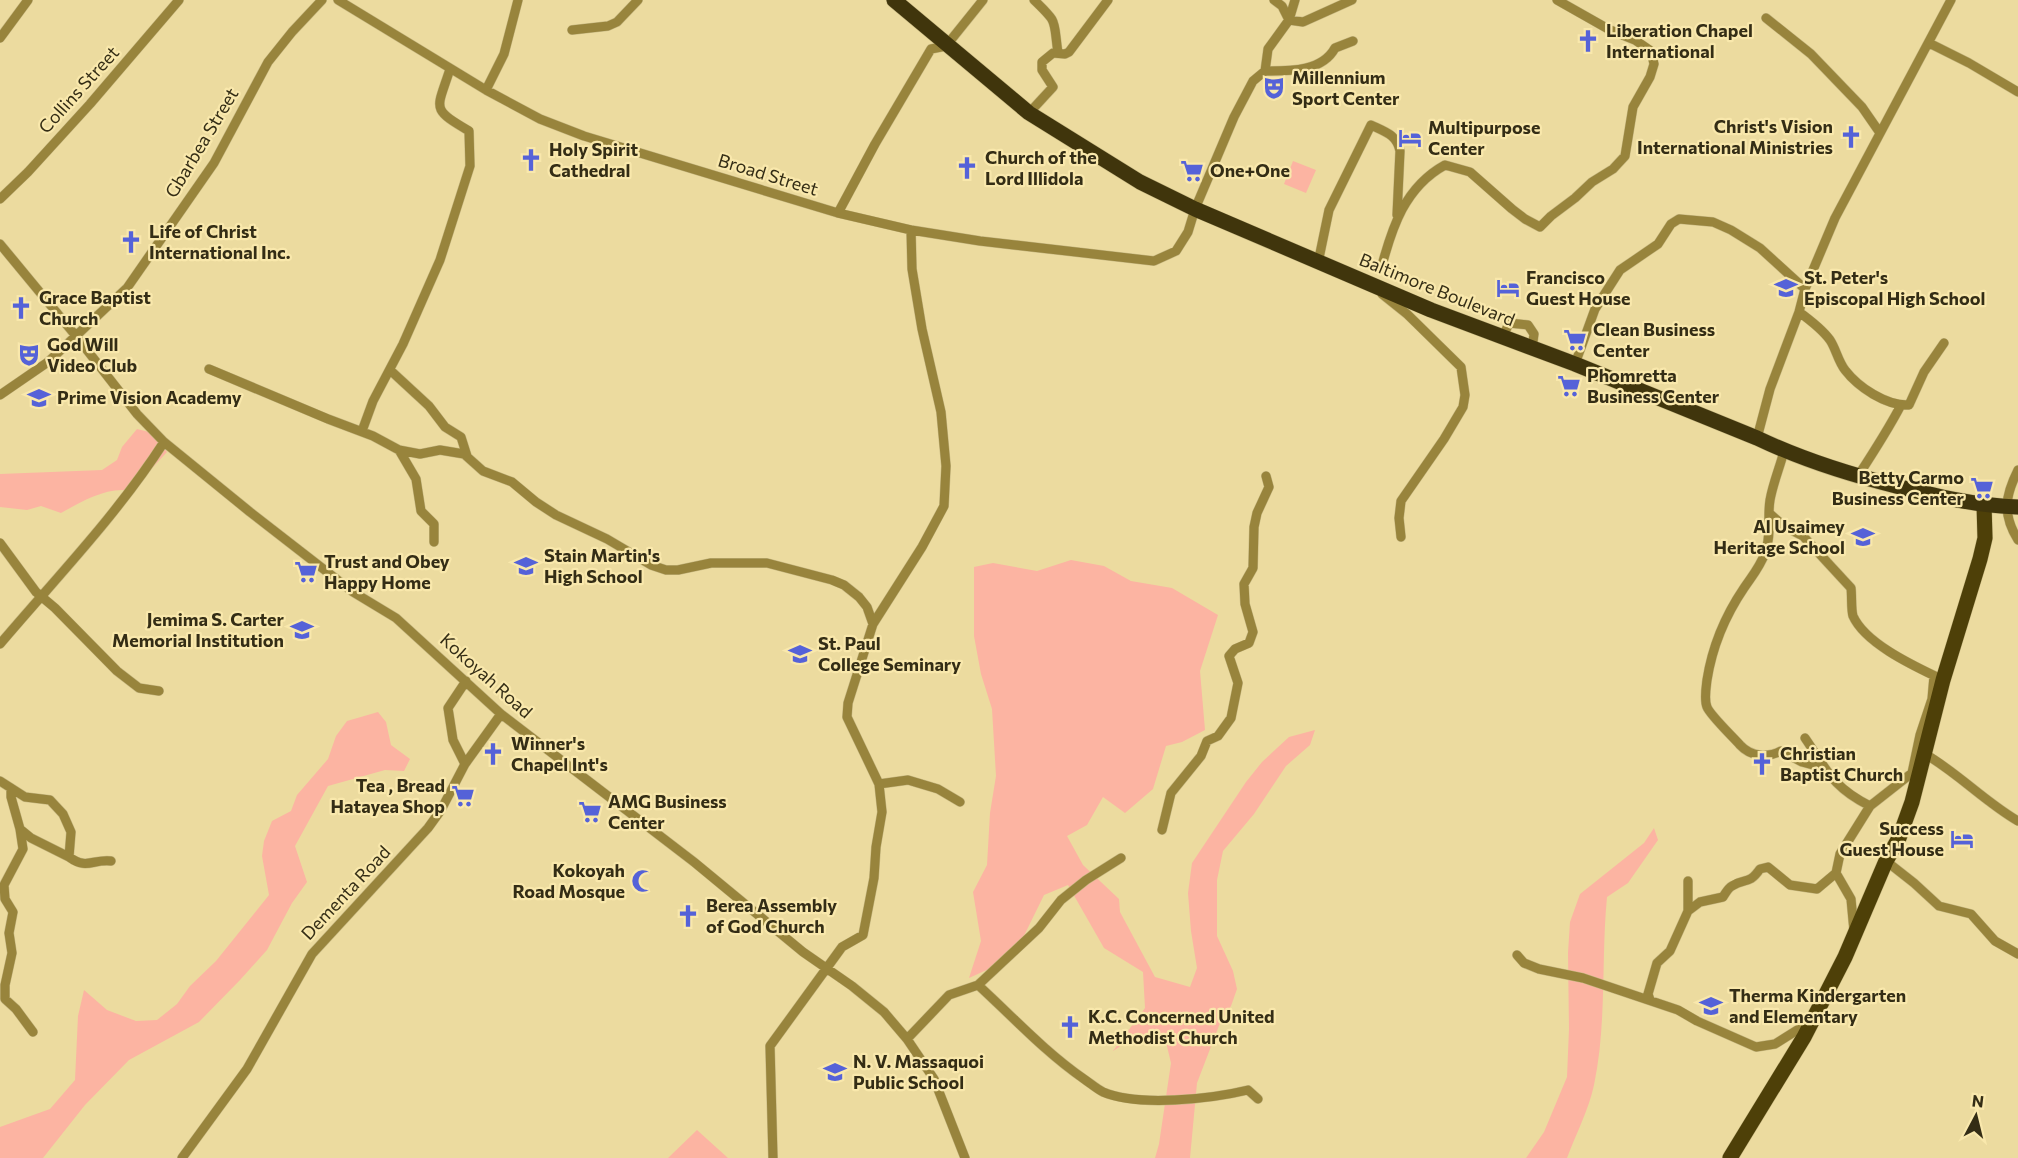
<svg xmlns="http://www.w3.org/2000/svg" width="2018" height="1158" font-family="Commissioner,sans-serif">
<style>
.green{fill:#fcb4a2}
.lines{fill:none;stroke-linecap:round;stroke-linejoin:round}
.minor-casing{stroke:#c7b883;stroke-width:10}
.primary-casing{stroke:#c7b883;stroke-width:16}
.trunk-casing{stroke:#c7b883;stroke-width:16}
.minor{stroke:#98843c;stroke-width:9}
.primary{stroke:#4e4008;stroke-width:15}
.trunk{stroke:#40350c;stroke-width:15}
.labels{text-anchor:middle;stroke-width:4.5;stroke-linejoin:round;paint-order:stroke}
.poi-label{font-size:18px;font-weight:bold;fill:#342d15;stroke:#f9e8ac;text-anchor:start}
.street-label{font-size:18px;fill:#342d15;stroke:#f9e8ac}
</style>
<rect width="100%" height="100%" fill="#ecdb9f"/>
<path class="green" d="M1293 161 1316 170 1306 193 1284 184Z
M137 429 149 432 167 452 131 491C108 486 81 502 61 513L41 506 27 510 0 507V474L102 470 117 460 122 447Z
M1071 560 1104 566 1131 581 1172 588 1218 615 1200 671 1205 730 1182 742 1166 746 1153 789 1125 813 1103 797 1087 825 1067 836 1083 865 1119 899 1120 912 1155 977 1190 987 1197 968 1191 931 1188 893 1192 863 1246 782 1262 762 1289 737 1315 730 1310 745 1286 766 1254 814 1223 851 1217 880V936L1233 971 1237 989 1231 1006 1220 1023 1197 1083 1190 1158H1155L1159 1144 1171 1063 1166 1042 1140 1034 1113 1051 1145 1008 1143 972 1104 948 1068 885 1044 895 1013 958 969 978 981 941 973 892 987 865 990 813 996 776 992 709 981 674 974 636V567L993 563 1037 571Z
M378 712 386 722 391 745 410 759 404 771 385 770 328 786 295 846 307 882 292 903 267 950 240 980 199 1022 129 1060 85 1105 43 1158H0V1127L50 1109 75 1080 78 1016 84 990 107 1010 136 1021 157 1020 177 1004 190 986 216 961 269 895 262 856 264 841 272 821 291 811 297 795 328 759 336 736 347 721Z
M1654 828 1658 840 1628 883 1607 897C1601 959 1607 1023 1594 1085 1589 1109 1576 1134 1567 1158H1526L1544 1132 1567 1077 1569 1029 1568 953 1570 922 1580 894 1644 843Z
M697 1130 728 1158H668Z"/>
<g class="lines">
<g class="minor-casing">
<path id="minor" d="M338 0 486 90 540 119 584 136 838 213 911 230 980 241 1154 261 1176 251 1188 232 1195 209 1234 117 1253 81 1265 71 1268 49 1289 20 1295 0
M1034 0C1059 24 1053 19 1058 53
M1274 0 1282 6 1289 20 1303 22 1352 0
M1766 18 1811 54 1862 107 1880 133
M572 30 608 26 617 22 638 0
M0 38 28 0
M1929 43 1969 63 2018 92
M1265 71C1289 71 1322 72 1335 48L1353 41
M486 90 504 54 518 0
M1029 113 1053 87 1042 70V62L1053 53 1065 54 1069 52 1108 0
M0 199 28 172 90 104 179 0
M838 213 875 144 931 49 946 46 983 0
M0 244 76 336 137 414 164 442 250 512 353 592 396 618 501 714 694 862 803 952 852 986 884 1012 907 1039 934 1079 965 1158
M1318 263 1329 210 1371 125C1386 132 1397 135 1400 151L1397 215
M1381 269C1392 227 1405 187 1445 165L1470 172 1512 209 1525 219 1540 227 1551 216 1575 198 1592 182 1613 169 1625 156 1633 107 1650 77 1654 64 1651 51 1635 40 1610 30 1557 0
M1382 294 1407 314 1461 367 1465 395 1463 407 1444 439 1401 501 1399 518 1401 537
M1799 312C1810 320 1822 329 1830 340 1836 349 1838 361 1845 370 1858 387 1886 406 1909 405L1924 372 1944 343
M1503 337 1509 323 1528 325 1534 334 1532 349
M1575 364 1595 309 1620 270 1658 244 1671 224 1679 219 1713 222 1731 230 1760 248 1805 289
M209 369 328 419 373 436 399 450 420 454 440 450 464 454 483 471 512 482 536 502 556 515 607 539 651 565 666 570H678L711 563H767L832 580 844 585 859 597 867 607 873 624
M390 370 429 406 445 427 461 437 467 456
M0 395 48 362 127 288 214 163 268 62 292 32 322 0
M362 431 373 401 403 344 440 260 470 166 469 131C430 108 437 110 450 69
M1757 438 1770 389 1799 312 1805 289 1835 218 1951 0
M399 450 416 479 421 511 434 524V542
M1784 451C1780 467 1773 483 1770 500 1767 518 1772 535 1765 553 1760 567 1752 576 1744 588 1725 616 1712 648 1707 680 1706 688 1704 700 1707 707 1710 715 1733 737 1740 745 1751 757 1768 758 1781 751L1802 762 1824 768
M2018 470C2005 496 2002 514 2018 540
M1858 476C1873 453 1888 430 1901 405
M1769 513 1785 527 1803 536 1851 588C1852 596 1851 610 1853 616 1865 643 1912 665 1937 677
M0 543 36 592 55 608 117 671 139 688 159 691
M0 644C56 578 117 515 164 442
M1805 738C1827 770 1832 787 1870 806
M1925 754C1958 773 1985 802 2018 821
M465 764 453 740 448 708 466 681
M0 781 25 797 50 800 63 814 71 832 69 857C87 870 92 859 111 861
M879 784 908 780 938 789 960 802
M11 788V797L20 829 31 838 69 857
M20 829 23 849 4 885 5 899 13 912 9 933 12 953 5 985V999L16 1009 33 1032
M1162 830 1171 793 1201 756 1207 741 1218 736 1231 718 1238 683 1229 656 1235 649 1249 643 1253 632 1245 604 1244 584 1253 568 1254 527 1257 513 1269 487 1266 476
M1886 861 1914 883 1939 906 1971 914 1995 941 2018 954
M1688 911 1700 902 1723 897C1725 894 1728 888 1732 886 1745 877 1748 886 1760 869L1768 867 1790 885 1817 889 1836 873
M1854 931 1851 899 1836 873 1840 854 1870 806 1912 773 1920 735 1932 699 1934 676
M1517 955 1524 963 1539 969 1583 978 1678 1010 1697 1021 1756 1047 1775 1044 1810 1022
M978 985C1013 1017 1045 1052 1084 1079 1090 1083 1097 1089 1103 1092 1138 1107 1211 1099 1248 1090L1258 1099
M1650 1000 1648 994 1657 963 1670 951 1688 911V881
M907 1039 949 995 978 985 1039 928 1061 900 1086 880 1121 858
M182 1158 247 1069 312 954 428 828 441 810 465 764 501 714
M773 1158 770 1046 842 947 863 935 874 878 876 847 882 812 879 784 847 717 848 703 873 624 922 547 944 506 946 466 941 412 922 329 912 269 911 230"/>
</g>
<g class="primary-casing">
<path id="primary" d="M1730 1158 1804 1037 1845 957 1886 861 1899 838 1912 802 1943 680 1980 559 1985 538 1984 504"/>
</g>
<g class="trunk-casing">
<path id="trunk" d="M894 0 1029 113 1140 182 1195 209 1431 310 1575 364 1757 438C1801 459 1848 474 1896 486 1936 496 1977 506 2018 507"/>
</g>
<use href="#minor" class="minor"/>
<use href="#primary" class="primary"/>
<use href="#trunk" class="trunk"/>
</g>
<defs>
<g id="church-bare" transform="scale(1.8)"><path d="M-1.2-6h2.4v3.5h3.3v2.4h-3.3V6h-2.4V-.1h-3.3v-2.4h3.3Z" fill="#5562d8" stroke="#f9e8ac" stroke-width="2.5" paint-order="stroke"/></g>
<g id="theatre-bare" transform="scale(1.8)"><path d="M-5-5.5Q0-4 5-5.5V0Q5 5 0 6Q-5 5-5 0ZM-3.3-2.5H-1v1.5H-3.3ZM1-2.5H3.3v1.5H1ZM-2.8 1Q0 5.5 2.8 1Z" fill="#5562d8" stroke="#f9e8ac" stroke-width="2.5" paint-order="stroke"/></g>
<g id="hotel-bare" transform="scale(1.8)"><path d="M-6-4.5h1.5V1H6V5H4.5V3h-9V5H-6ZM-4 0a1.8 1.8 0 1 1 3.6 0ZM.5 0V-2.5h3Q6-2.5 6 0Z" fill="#5562d8" stroke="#f9e8ac" stroke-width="2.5" paint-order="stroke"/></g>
<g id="supermarket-bare" transform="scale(1.8)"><path d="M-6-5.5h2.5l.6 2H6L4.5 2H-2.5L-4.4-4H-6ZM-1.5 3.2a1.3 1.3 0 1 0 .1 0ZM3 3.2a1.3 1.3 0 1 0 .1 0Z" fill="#5562d8" stroke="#f9e8ac" stroke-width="2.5" paint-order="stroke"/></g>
<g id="school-bare" transform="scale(1.8)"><path d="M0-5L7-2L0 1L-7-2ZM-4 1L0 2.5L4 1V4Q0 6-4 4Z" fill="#5562d8" stroke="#f9e8ac" stroke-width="2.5" paint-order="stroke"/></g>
<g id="university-bare" transform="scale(1.8)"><path d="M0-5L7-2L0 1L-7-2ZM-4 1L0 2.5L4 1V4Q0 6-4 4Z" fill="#5562d8" stroke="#f9e8ac" stroke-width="2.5" paint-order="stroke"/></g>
<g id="mosque-bare" transform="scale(1.8)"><path d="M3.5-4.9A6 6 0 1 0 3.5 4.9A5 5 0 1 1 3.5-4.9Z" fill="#5562d8" stroke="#f9e8ac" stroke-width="2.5" paint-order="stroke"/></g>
</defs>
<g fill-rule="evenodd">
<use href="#church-bare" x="1588" y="41"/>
<use href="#theatre-bare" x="1274" y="88"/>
<use href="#church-bare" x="1851" y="137"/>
<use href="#hotel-bare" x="1410" y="138"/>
<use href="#church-bare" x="531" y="160"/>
<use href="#church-bare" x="967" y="168"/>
<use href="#supermarket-bare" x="1192" y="171"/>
<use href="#church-bare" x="131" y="242"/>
<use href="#hotel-bare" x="1508" y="288"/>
<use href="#school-bare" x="1786" y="288"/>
<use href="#church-bare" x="21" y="308"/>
<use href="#supermarket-bare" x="1575" y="340"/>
<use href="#theatre-bare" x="29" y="355"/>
<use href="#supermarket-bare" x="1569" y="386"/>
<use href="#school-bare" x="39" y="398"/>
<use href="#supermarket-bare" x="1982" y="488"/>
<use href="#school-bare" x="1863" y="537"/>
<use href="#school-bare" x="526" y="566"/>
<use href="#supermarket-bare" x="306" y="572"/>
<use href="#school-bare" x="302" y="630"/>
<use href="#university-bare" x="800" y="654"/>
<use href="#church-bare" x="493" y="754"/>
<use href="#church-bare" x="1762" y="764"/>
<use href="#supermarket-bare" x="463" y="796"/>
<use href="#supermarket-bare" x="590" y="812"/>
<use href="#hotel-bare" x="1962" y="839"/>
<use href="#mosque-bare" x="643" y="881"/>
<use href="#church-bare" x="688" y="916"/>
<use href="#school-bare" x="1711" y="1006"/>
<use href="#church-bare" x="1070" y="1027"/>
<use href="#school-bare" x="835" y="1072"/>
</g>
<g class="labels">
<g class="poi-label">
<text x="1606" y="37">Liberation Chapel<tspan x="1606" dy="21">International</tspan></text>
<text x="1292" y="84">Millennium<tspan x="1292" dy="21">Sport Center</tspan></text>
<text x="1833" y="133" text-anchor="end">Christ's Vision<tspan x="1833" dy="21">International Ministries</tspan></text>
<text x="1428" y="134">Multipurpose<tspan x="1428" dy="21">Center</tspan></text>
<text x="549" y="156">Holy Spirit<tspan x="549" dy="21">Cathedral</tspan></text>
<text x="985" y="164">Church of the<tspan x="985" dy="21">Lord Illidola</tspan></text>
<text x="1210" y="177">One+One</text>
<text x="149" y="238">Life of Christ<tspan x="149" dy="21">International Inc.</tspan></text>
<text x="1526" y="284">Francisco<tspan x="1526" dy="21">Guest House</tspan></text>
<text x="1804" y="284">St. Peter's<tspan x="1804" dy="21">Episcopal High School</tspan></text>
<text x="39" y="304">Grace Baptist<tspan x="39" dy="21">Church</tspan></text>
<text x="1593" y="336">Clean Business<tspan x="1593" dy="21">Center</tspan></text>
<text x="47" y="351">God Will<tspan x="47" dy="21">Video Club</tspan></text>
<text x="1587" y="382">Phomretta<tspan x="1587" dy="21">Business Center</tspan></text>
<text x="57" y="404">Prime Vision Academy</text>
<text x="1964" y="484" text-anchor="end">Betty Carmo<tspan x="1964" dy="21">Business Center</tspan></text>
<text x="1845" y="533" text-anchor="end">Al Usaimey<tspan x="1845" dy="21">Heritage School</tspan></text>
<text x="544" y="562">Stain Martin's<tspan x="544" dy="21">High School</tspan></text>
<text x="324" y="568">Trust and Obey<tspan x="324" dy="21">Happy Home</tspan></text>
<text x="284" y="626" text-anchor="end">Jemima S. Carter<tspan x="284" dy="21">Memorial Institution</tspan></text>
<text x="818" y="650">St. Paul<tspan x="818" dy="21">College Seminary</tspan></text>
<text x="511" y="750">Winner's<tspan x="511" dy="21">Chapel Int's</tspan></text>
<text x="1780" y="760">Christian<tspan x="1780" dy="21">Baptist Church</tspan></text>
<text x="445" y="792" text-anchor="end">Tea , Bread<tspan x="445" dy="21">Hatayea Shop</tspan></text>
<text x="608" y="808">AMG Business<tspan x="608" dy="21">Center</tspan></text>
<text x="1944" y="835" text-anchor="end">Success<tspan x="1944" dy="21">Guest House</tspan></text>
<text x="625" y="877" text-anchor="end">Kokoyah<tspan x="625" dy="21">Road Mosque</tspan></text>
<text x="706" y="912">Berea Assembly<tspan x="706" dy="21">of God Church</tspan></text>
<text x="1729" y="1002">Therma Kindergarten<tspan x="1729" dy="21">and Elementary</tspan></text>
<text x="1088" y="1023">K.C. Concerned United<tspan x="1088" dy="21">Methodist Church</tspan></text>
<text x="853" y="1068">N. V. Massaquoi<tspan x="853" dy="21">Public School</tspan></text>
</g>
<g class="street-label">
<text transform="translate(79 90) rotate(-48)" y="6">Collins Street</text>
<text transform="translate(202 143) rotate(-59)" y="6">Gbarbea Street</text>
<text transform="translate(768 175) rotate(17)" y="6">Broad Street</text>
<text transform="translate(1437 290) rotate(22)" y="6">Baltimore Boulevard</text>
<text transform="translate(486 676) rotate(42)" y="6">Kokoyah Road</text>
<text transform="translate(346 893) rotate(-47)" y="6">Dementa Road</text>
</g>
</g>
<g transform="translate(1976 1116) rotate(7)" stroke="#f9e8ac" stroke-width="4.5" paint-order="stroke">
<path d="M0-4.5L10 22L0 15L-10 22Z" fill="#342d15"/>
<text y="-9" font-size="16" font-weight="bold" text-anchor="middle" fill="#342d15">N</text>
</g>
</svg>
